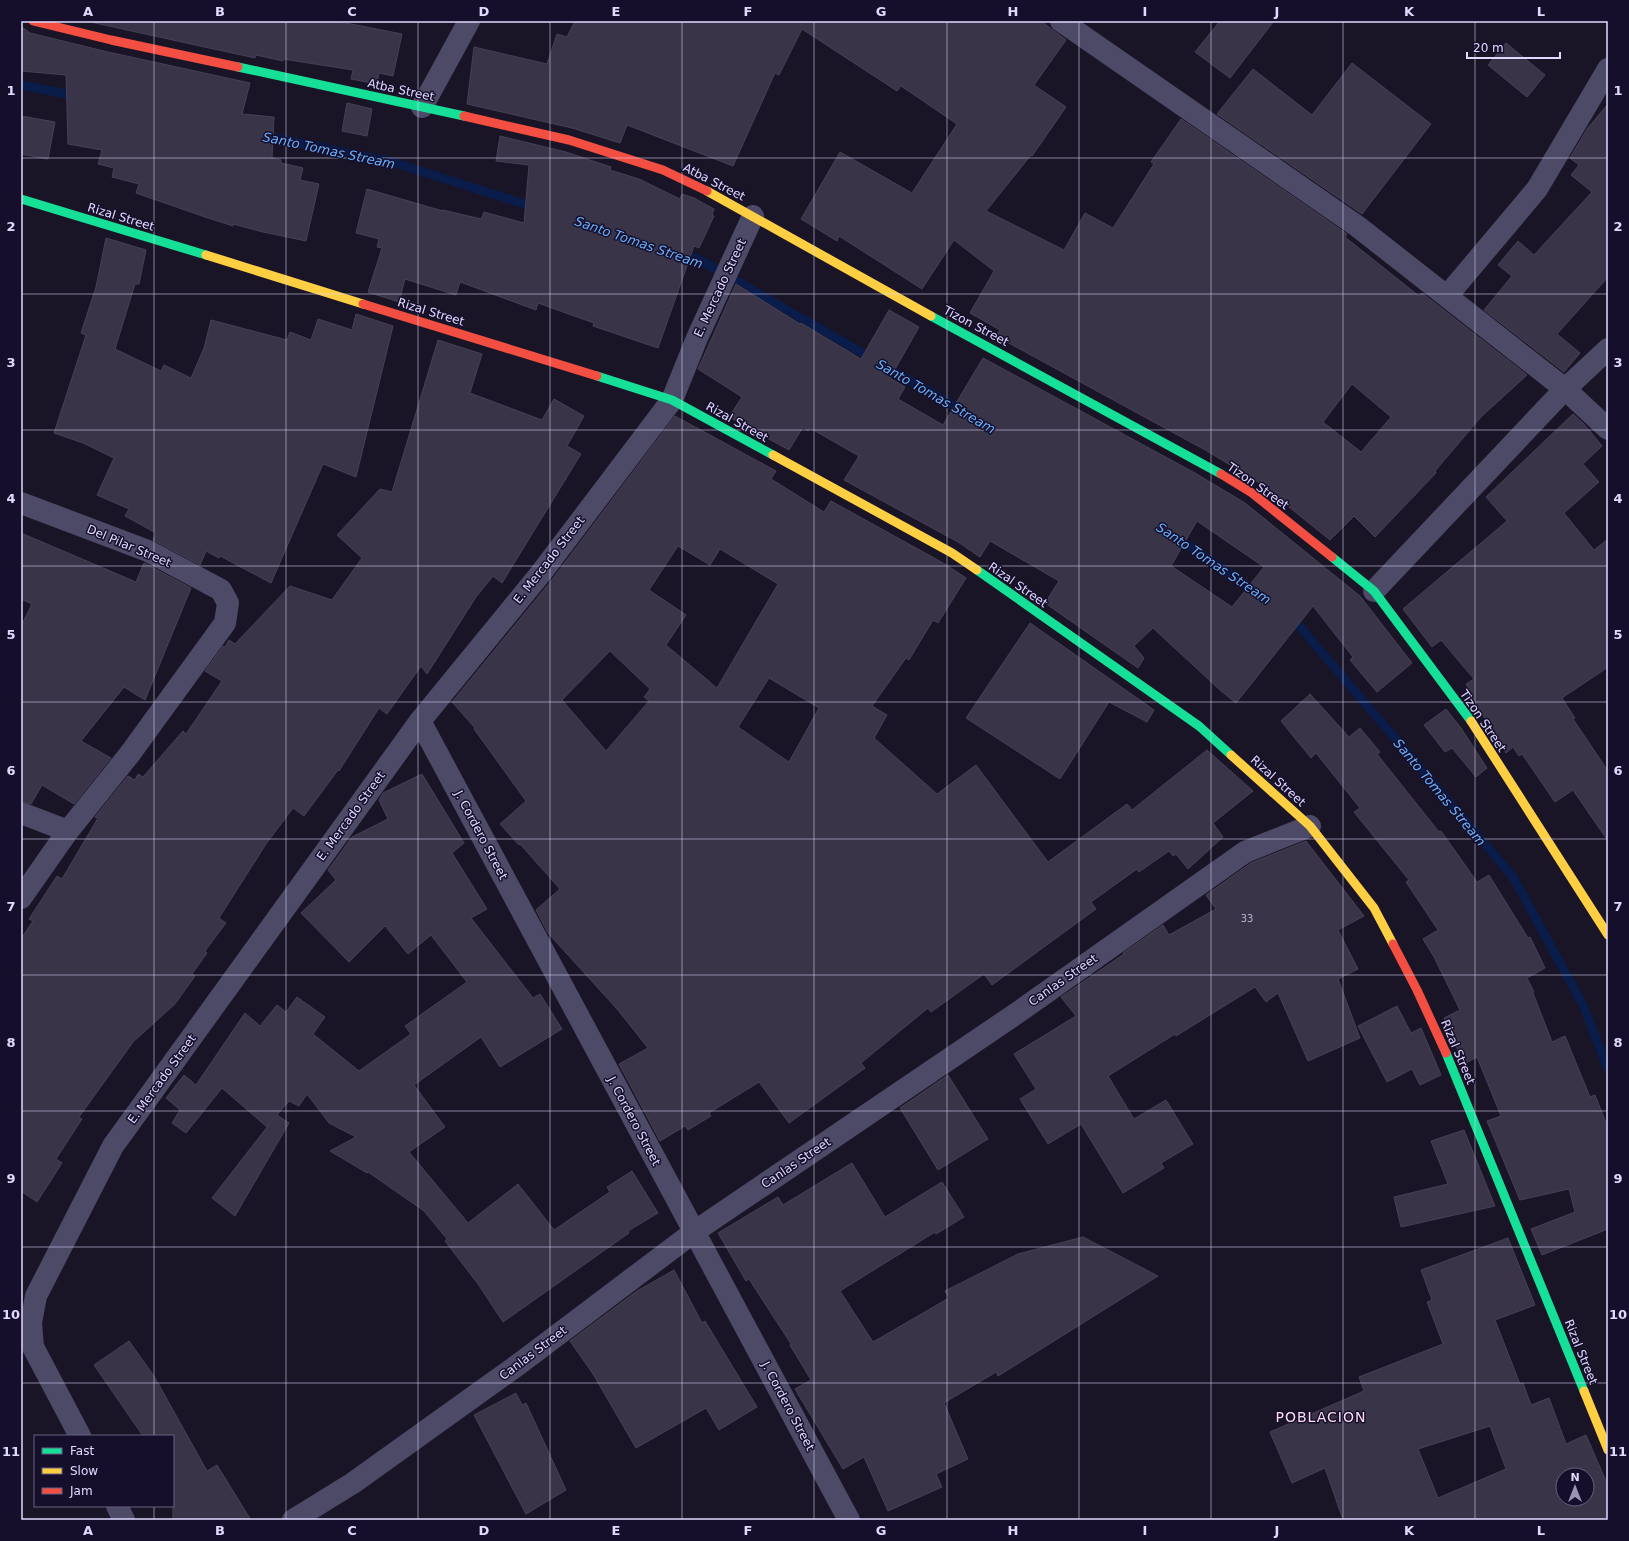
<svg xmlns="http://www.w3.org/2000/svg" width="1629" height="1541" font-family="'DejaVu Sans',sans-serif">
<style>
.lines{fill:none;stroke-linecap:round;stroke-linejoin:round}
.stream{stroke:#091c4a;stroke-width:9}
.building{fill:#393447;stroke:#474058;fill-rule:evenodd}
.street{stroke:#4d4a67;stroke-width:22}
.fast{stroke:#16e098;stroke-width:9}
.slow{stroke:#ffcf43;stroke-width:9}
.jam{stroke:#f24e42;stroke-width:9}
.grid{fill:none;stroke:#e0daff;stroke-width:1;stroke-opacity:0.55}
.labels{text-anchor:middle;stroke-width:3;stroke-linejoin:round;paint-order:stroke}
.number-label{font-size:10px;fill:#b6b0d1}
.street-label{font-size:12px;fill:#e0daff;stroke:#160f2c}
.water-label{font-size:13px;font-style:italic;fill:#68b2ff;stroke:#160f2c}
.quarter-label{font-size:14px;letter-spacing:1px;fill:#ffdcf1;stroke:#160f2c}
.neatline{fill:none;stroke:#e0daff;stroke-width:1.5}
.grid-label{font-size:13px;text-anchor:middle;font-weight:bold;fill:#e0daff}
</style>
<rect width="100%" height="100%" fill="#1a1526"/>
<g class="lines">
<path class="stream" d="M21 85 78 96
M261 135 392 162 537 208
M678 253 698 259 964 411
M1175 536 1258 593
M1290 615 1513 877 1583 1005 1608 1069"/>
</g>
<path class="building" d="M86 21H336L402 34 393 76 379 73 377 84 351 79 353 70 283 59V61L256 55 255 58Z
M575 21H1041L1066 40 1034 85 1066 107 1032 156 1031 155 986 211 1064 250 1085 213 1113 228 1154 164 1151 162 1181 119 1347 234 1345 237 1419 296 1422 293 1527 375 1481 417 1435 471 1436 473 1375 537 1354 516 1330 540 1258 482 1207 451 996 336 1000 330 970 313 994 271 954 240 922 289 839 236 837 241 801 219 840 152 912 193 957 124 901 86 897 91 802 29 779 75 775 73 733 166 627 125 620 143 572 128 467 104 474 47 547 64 557 34 567 37ZM1352 384 1391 417 1361 452 1323 422Z
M1220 21H1274L1230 78 1195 52Z
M22 27 30 33 108 52 250 83 242 114 274 117 272 158 281 160V163L303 168 300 180 319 184 306 241 263 232 233 224V226L205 217 136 193 139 184 112 177 114 168 98 164 102 150 68 144 66 75 21 71Z
M1506 43 1545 75 1527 97 1488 65Z
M1352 63 1431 124 1362 214 1217 114 1253 69 1312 115Z
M347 103 372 109 367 136 342 131Z
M1608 104V277L1557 334 1580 353 1564 372 1484 310 1512 276 1498 265 1518 241 1534 255 1592 192 1571 175 1579 165 1570 158 1587 129Z
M21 116 55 122 48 159 21 154Z
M500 136 566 152 611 167 610 170 639 179 680 199 682 194 694 198 714 209 712 215 714 216 699 248 694 246 658 348 593 326 594 323 538 303 536 310 460 282 456 295 405 279 399 302 368 292 382 248 377 247 379 239 356 233 367 189 443 211V210L481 219 484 212 524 223 529 165 496 161Z
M106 238 146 250 139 284H135L115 349 161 371 164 365 191 378 204 348 211 320 287 340 290 332 311 340 318 319 352 330 356 314 393 326 356 477 323 464 271 583 220 556 219 558 206 551 200 565 153 540 156 533 125 516 129 509 97 495 114 458 83 443 54 433 86 335 81 333 96 287Z
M736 284 800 324 801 323 861 359 889 310 919 327 890 378 905 387 898 399 943 425 983 358 1195 473 1245 503 1360 596 1412 663 1377 692 1350 660 1353 657 1313 606 1236 703 1221 691 1153 628 1134 646 1144 658 1138 668 1045 603 1059 581 990 541 980 557 958 542 844 480 859 456 810 428 808 431 803 427 789 450 729 417 742 397 698 369ZM1197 521 1264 567 1232 607 1171 566Z
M438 340 482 354 470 393 542 420 554 399 584 416 567 446 581 454 502 583 493 576 476 597 427 674 421 666 387 714 379 708 339 771 338 770 304 816 293 808 266 844 219 918 226 923 205 951 207 953 192 974 195 976 175 1004 133 1042 79 1117 82 1119 56 1159 62 1163 37 1202 21 1191V939L33 921 29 919 57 876 62 879 98 818 95 817 128 776 135 780 138 774 143 777 183 731 186 734 222 681 205 671 223 646 225 647 229 640 235 644 290 586 332 600 362 558 337 535 380 489 392 492Z
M1573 414 1584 424 1602 446 1583 464 1599 482 1564 513 1594 550 1608 539V667L1562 698 1575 718 1573 719 1608 771V841L1573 790 1555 802 1522 754 1519 756 1513 747 1506 753 1482 714 1466 694 1470 691 1466 684 1474 679 1441 640 1432 647 1403 609 1507 521 1486 497Z
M675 416 776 471 771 479 824 512 831 501 945 564 966 578 938 623 933 620 909 660 906 658 872 706 887 715 874 738 937 794 976 765 1048 862 1127 804 1132 810 1207 750 1253 791 1213 823 1223 837 1188 869 1176 854 1173 856 1169 851 1139 872 1137 869 1091 902 1096 909 992 985 984 974 931 1012 928 1008 861 1063 865 1068 789 1123 759 1082 709 1113 711 1116 688 1130 685 1126 660 1141 619 1064 648 1048 617 1009 548 933 536 910 560 889 520 844 519 845 500 824 526 801 474 729 475 728 452 702 551 581ZM678 546 710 565 720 549 778 584 717 688 666 645 686 615 649 590ZM610 651 650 689 644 697 649 701 606 751 562 700ZM769 678 819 708 789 762 738 727Z
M21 533 136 582 144 563 191 588 145 700 124 687 81 741 111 758 74 804 42 785 31 804 21 801V626L32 604 21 599Z
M1030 623 1154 710 1147 722 1109 702 1060 779 966 718Z
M1310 694 1349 737 1360 728 1380 752 1377 754 1439 832 1441 831 1477 882 1489 875 1528 938 1530 937 1545 968 1527 978 1534 992 1533 993 1552 1042 1565 1036 1590 1097 1595 1095 1608 1128V1229L1542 1255 1531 1229 1575 1212 1569 1189 1520 1200 1487 1121 1501 1116 1477 1057 1464 1064 1444 1018 1460 1010 1434 957 1423 939 1438 930 1406 882 1409 880 1354 812 1360 808 1316 753 1311 758 1281 721Z
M1446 709 1461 728 1487 768 1476 777 1452 748 1445 752 1424 725Z
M422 774 464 843 452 853 487 909 471 918 533 998 540 994 562 1029 500 1067 481 1037 414 1085 445 1127 409 1152 468 1223 518 1184 554 1230 610 1192 607 1187 632 1171 658 1213 628 1231 629 1233 503 1322 478 1284 445 1241 447 1239 424 1211 368 1172 367 1173 330 1151 356 1137 329 1123 307 1094 299 1106 289 1101 277 1115 289 1123 235 1216 212 1198 271 1122 267 1127 222 1088 186 1133 172 1123 180 1110 166 1098 184 1075 196 1085 245 1013 260 1026 277 1005 286 1012 297 997 325 1017 313 1034 359 1071 411 1034 405 1026 467 982 431 935 408 954 385 926 349 962 301 913 336 880 328 870 352 837 388 819 379 800 383 793Z
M1306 841 1364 916 1338 930 1358 969 1338 979 1360 1038 1308 1061 1278 993 1266 1002 1255 987 1176 1036 1175 1034 1108 1076 1134 1119 1166 1100 1193 1144 1161 1163 1164 1168 1123 1193 1081 1124 1048 1144 1020 1099 1036 1089 1014 1054 1076 1016 1061 997 1124 954 1123 953 1163 925 1169 935 1216 909 1206 895 1251 863Z
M1397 1006 1411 1033 1421 1028 1441 1075 1420 1085 1412 1069 1387 1082 1358 1026Z
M948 1075 988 1139 938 1170 900 1108Z
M1464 1130 1495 1206 1401 1227 1394 1197 1448 1184 1431 1141Z
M852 1163 885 1217 942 1182 964 1217 936 1234 935 1232 840 1291 873 1342 949 1298 945 1291 1018 1254 1083 1237 1158 1276 998 1376 996 1372 944 1403 968 1459 936 1474 942 1487 888 1511 864 1457 843 1469 795 1389 811 1380 790 1345 791 1344 749 1279 746 1281 718 1233 778 1197 783 1205Z
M1508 1238 1535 1305 1495 1320 1520 1384 1523 1383 1531 1405 1549 1398 1566 1444 1586 1435 1608 1486V1516L1598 1520H1343L1325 1468 1292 1483 1270 1432 1364 1391 1359 1377 1443 1344 1427 1302 1432 1300 1421 1270ZM1490 1426 1506 1469 1438 1498 1418 1449ZM1563 1475H1587V1499H1563Z
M674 1270 702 1323 705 1321 757 1407 719 1430 706 1408 636 1448 593 1374 570 1341 637 1291Z
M129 1341 154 1376 207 1471 217 1465 251 1520H173V1436H143L94 1365Z
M516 1393 522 1405 526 1403 566 1490 526 1514 474 1415Z"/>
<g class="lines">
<path class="street" d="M1061 21 1357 226 1565 389 1608 429
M422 107 469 21
M1447 296 1537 189 1608 69
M21 503 148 551 221 590 228 603 225 623 129 755 68 831 21 898
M1374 591 1565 389 1608 349
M420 721 849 1520
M21 813 68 831
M80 1436 33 1347 31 1323 36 1296 113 1146 420 721 541 573 672 400 697 338 753 216
M117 1506 124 1520
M293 1520 353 1483 519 1364 694 1232 1020 1011 1245 852 1310 826"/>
<path class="fast" d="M238 67 464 116
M21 199 206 255
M931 316 1221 474
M597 376 672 400 773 455
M1332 557 1374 591 1471 721
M977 570 1199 726 1231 755
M1446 1053 1584 1391"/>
<path class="slow" d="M707 191 931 316
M206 255 363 304
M773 455 952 553 977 570
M1471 721 1608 935
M1231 755 1310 826 1374 908 1393 944
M1584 1391 1608 1450"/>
<path class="jam" d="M33 21 111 40 238 67
M464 116 569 140 663 170 707 191
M363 304 597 376
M1221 474 1252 493 1332 557
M1393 944 1417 990 1446 1053"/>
</g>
<path class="grid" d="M154 21V1436M286 21V1520M418 21V1520M550 21V1520M682 21V1520M814 21V1520M947 21V1520M1079 21V1520M1211 21V1520M1343 21V1520M1475 21V1520M21 158H1608M21 294H1608M21 430H1608M21 566H1608M21 702H1608M21 839H1608M21 975H1608M21 1111H1608M21 1247H1608M21 1383H1608M154 1506V1520"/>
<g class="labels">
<g class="number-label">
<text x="1247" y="922">33</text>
</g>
<g class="street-label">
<text transform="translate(401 90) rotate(12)" y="4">Atba Street</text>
<text transform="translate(714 182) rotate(27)" y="4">Atba Street</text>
<text transform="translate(121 217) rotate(17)" y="4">Rizal Street</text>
<text transform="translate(720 288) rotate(-65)" y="4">E. Mercado Street</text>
<text transform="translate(431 312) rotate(17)" y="4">Rizal Street</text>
<text transform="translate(976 326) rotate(28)" y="4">Tizon Street</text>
<text transform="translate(737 422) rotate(29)" y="4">Rizal Street</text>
<text transform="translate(1258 486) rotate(35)" y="4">Tizon Street</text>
<text transform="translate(129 546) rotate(23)" y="4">Del Pilar Street</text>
<text transform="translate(549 560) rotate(-52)" y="4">E. Mercado Street</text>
<text transform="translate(1018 585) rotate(35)" y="4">Rizal Street</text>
<text transform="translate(1483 721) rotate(56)" y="4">Tizon Street</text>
<text transform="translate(1278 781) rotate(42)" y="4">Rizal Street</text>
<text transform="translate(351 816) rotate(-54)" y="4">E. Mercado Street</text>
<text transform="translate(481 835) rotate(62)" y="4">J. Cordero Street</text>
<text transform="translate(1063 980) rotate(-35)" y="4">Canlas Street</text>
<text transform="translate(1458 1052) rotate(67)" y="4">Rizal Street</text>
<text transform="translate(162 1079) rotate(-54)" y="4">E. Mercado Street</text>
<text transform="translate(634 1121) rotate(62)" y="4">J. Cordero Street</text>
<text transform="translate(796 1163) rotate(-34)" y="4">Canlas Street</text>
<text transform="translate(1581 1352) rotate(68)" y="4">Rizal Street</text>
<text transform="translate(533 1353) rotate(-37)" y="4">Canlas Street</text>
<text transform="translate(788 1406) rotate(62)" y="4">J. Cordero Street</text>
</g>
<g class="water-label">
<text transform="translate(329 150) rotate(12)" y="5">Santo Tomas Stream</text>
<text transform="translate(639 242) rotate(19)" y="5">Santo Tomas Stream</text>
<text transform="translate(936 396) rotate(30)" y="5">Santo Tomas Stream</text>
<text transform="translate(1214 563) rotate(34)" y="5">Santo Tomas Stream</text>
<text transform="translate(1440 792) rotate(50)" y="5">Santo Tomas Stream</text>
</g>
<g class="quarter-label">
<text x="1321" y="1422">POBLACION</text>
</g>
</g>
<rect width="1629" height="1541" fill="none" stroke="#160f2c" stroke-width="44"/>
<rect x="34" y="1435" width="140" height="72" fill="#160f2c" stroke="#676080"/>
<rect x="42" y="1448" width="20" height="6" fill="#16e098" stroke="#676080"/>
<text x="70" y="1455" font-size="12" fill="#e0daff">Fast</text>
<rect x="42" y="1468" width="20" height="6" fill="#ffcf43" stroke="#676080"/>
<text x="70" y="1475" font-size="12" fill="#e0daff">Slow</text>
<rect x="42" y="1488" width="20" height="6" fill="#f24e42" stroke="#676080"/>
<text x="70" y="1495" font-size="12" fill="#e0daff">Jam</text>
<g transform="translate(1575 1487)"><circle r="19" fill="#160f2c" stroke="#676080"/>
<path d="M0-3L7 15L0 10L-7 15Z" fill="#9b95b3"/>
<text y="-6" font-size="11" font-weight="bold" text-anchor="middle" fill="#e0daff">N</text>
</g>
<path d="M1467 52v6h93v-6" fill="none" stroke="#e0daff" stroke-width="2"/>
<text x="1473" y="52" font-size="12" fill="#e0daff" stroke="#160f2c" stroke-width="3" paint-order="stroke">20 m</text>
<rect x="22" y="22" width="1585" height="1497" class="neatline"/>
<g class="grid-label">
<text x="88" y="16">A</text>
<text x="220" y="16">B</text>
<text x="352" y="16">C</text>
<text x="484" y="16">D</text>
<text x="616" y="16">E</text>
<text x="748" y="16">F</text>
<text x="881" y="16">G</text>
<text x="1013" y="16">H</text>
<text x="1145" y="16">I</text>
<text x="1277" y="16">J</text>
<text x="1409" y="16">K</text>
<text x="1541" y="16">L</text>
<text x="11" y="95">1</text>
<text x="1618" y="95">1</text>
<text x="11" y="231">2</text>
<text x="1618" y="231">2</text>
<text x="11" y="367">3</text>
<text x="1618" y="367">3</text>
<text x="11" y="503">4</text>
<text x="1618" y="503">4</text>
<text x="11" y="639">5</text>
<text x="1618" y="639">5</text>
<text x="11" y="775">6</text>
<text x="1618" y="775">6</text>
<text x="11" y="911">7</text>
<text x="1618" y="911">7</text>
<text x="11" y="1047">8</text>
<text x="1618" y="1047">8</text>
<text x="11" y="1183">9</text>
<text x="1618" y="1183">9</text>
<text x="11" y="1319">10</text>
<text x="1618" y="1319">10</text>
<text x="11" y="1456">11</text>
<text x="1618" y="1456">11</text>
<text x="88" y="1535">A</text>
<text x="220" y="1535">B</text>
<text x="352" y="1535">C</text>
<text x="484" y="1535">D</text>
<text x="616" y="1535">E</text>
<text x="748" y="1535">F</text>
<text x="881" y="1535">G</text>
<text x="1013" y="1535">H</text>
<text x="1145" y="1535">I</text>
<text x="1277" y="1535">J</text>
<text x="1409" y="1535">K</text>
<text x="1541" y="1535">L</text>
</g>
</svg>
